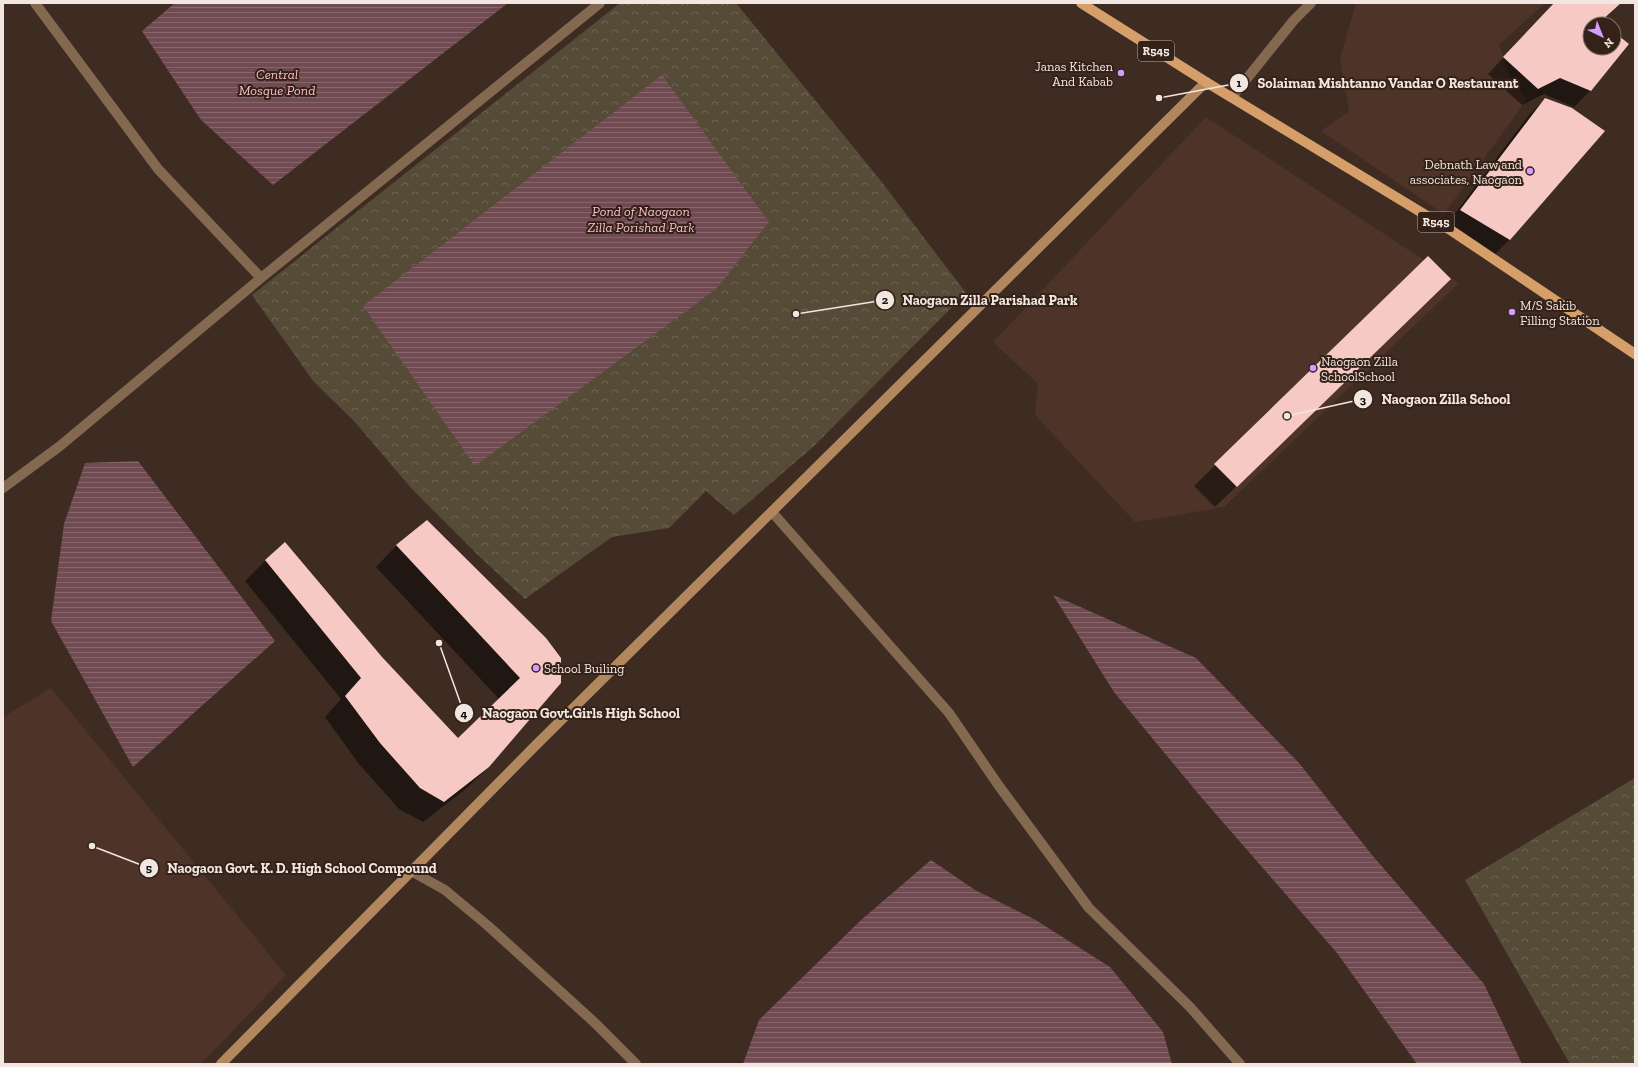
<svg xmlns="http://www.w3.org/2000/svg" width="1638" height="1067" font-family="'Zilla Slab',serif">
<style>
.built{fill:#4d3328}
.park{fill:url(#park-crowns)}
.water{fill:url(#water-rules)}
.shadow{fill:#0007}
.building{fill:#f7c9c4}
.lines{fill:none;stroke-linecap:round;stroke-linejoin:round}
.minor{stroke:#83694f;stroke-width:10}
.secondary{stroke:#b2875e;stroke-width:10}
.primary{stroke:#d69f69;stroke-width:10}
.poi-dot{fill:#d49cfc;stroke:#342219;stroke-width:1.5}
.labels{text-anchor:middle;stroke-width:4;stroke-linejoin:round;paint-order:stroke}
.shield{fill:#342219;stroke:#b9aba4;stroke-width:1}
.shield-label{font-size:12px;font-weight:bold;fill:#f2e6e0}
.poi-label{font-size:13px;fill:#f2e6e0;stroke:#342219;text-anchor:start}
.water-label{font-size:14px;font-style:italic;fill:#f8bfc9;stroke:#342219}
.leader{fill:none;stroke:#f2e6e0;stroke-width:1.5}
.callout-dot{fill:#f2e6e0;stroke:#342219;stroke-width:1.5}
.mark-label{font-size:12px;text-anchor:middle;font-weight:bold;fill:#111}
.callout-label{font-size:14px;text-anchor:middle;font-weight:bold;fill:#f2e6e0;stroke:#342219;stroke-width:4;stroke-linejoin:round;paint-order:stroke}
</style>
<defs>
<pattern id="park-crowns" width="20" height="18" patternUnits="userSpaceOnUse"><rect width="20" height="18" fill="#554b37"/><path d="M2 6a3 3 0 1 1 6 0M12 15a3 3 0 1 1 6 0" fill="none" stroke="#6e6554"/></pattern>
<pattern id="water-rules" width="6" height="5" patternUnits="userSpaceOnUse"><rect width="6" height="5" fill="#714b52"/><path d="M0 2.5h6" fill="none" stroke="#86656b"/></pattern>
</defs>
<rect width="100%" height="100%" fill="#3e2c23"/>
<path class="built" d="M1356 3H1545L1499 45 1510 77 1527 99 1444 214 1321 131 1349 111 1340 59Z
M1206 117 1459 283 1224 507 1135 522 1035 415 1038 384 993 342Z
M51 688 286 975 201 1064H3V717Z"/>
<path class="park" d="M620 3H736L881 181 966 293 814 446 734 515 706 491 669 528 612 537 525 599 480 557 412 489 354 421 314 382 252 295Z
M1635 778V1064H1570L1465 880Z"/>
<path class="water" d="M175 3H508L273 185 201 120 142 31Z
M662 75 769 222 716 289 475 466 363 306Z
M138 461 275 641 133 767 51 621 64 524 85 463Z
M1053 595 1196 658 1299 763 1372 855 1484 984 1522 1064H1417L1337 953 1201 797 1114 692Z
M931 860 975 890 1034 919 1110 967 1163 1032 1172 1064H743L759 1020 861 920Z"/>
<path class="shadow" d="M1554 3H1620L1600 22 1603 24H1590V48H1614V33L1627 44 1590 91 1574 107 1544 94 1522 105 1488 74Z
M1545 99 1510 239 1494 255 1445 227 1529 115Z
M1428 258V300L1215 507 1194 486Z
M427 521 545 638 489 766 467 788 423 822 399 809 359 764 325 717 341 699 245 581 266 560 381 658 458 739 499 699 376 567 396 546Z"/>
<path class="building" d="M1554 3H1621L1601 21 1605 24H1590V48H1614V32L1629 44 1591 91 1560 78 1538 89 1503 57Z
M1545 98 1572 108 1605 131 1510 240 1460 210Z
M1428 256 1451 279 1237 487 1214 464Z
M427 520 546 638 561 658V683L489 767 444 802 420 788 380 743 345 696 361 678 265 560 285 542 382 657 458 738 520 678 396 545Z"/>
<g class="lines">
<path class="minor" d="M35 3 158 169 261 278
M1232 97 1294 20 1311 3
M3 488 60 446 261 278 600 3
M772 512 949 713 999 786 1089 908 1190 1007 1240 1064
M411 871 445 890 487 925 594 1022 636 1064"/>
<path class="secondary" d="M221 1064 536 745 1206 82"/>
<path class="primary" d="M1081 3 1206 82 1452 231 1635 354"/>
</g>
<g class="poi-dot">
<circle cx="1121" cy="73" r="4"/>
<circle cx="1530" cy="171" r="4"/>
<circle cx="1512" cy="312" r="4"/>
<circle cx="1313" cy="368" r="4"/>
<circle cx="536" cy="668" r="4"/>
</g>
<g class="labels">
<g class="shield">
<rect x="1138" y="41" width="36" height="20" rx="3"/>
<rect x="1418" y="212" width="36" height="20" rx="3"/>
</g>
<g class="shield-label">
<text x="1156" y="55">R545</text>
<text x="1436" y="226">R545</text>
</g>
<g class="poi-label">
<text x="1113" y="71" text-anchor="end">Janas Kitchen<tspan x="1113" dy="15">And Kabab</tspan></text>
<text x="1522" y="169" text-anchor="end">Debnath Law and<tspan x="1522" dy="15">associates, Naogaon</tspan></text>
<text x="1520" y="310">M/S Sakib<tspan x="1520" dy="15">Filling Station</tspan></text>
<text x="1321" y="366">Naogaon Zilla<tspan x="1321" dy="15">SchoolSchool</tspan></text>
<text x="544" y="673">School Builing</text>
</g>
<g class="water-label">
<text x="277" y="79">Central<tspan x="277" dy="16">Mosque Pond</tspan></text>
<text x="641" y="216">Pond of Naogaon<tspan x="641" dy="16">Zilla Porishad Park</tspan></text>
</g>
</g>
<path class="leader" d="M1159 98L1239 83M796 314L885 300M1287 416L1363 399M439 643L464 713M92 846L149 868"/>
<g class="callout-dot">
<circle cx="1159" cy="98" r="4"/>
<circle cx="796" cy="314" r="4"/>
<circle cx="1287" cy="416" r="4"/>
<circle cx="439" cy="643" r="4"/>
<circle cx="92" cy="846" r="4"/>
<circle cx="1239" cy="83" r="10"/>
<circle cx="885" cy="300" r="10"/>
<circle cx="1363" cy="399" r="10"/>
<circle cx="464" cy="713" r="10"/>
<circle cx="149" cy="868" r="10"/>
</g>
<g class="mark-label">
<text x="1239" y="87">1</text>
<text x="885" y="304">2</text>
<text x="1363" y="404">3</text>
<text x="464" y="718">4</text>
<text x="149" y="872">5</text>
</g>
<g class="callout-label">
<text x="1388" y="88">Solaiman Mishtanno Vandar O Restaurant</text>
<text x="990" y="305">Naogaon Zilla Parishad Park</text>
<text x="1446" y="404">Naogaon Zilla School</text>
<text x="581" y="718">Naogaon Govt.Girls High School</text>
<text x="302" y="873">Naogaon Govt. K. D. High School Compound</text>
</g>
<rect width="1638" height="1067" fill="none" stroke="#f2e6e0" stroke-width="8"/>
<g transform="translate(1602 36) rotate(137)"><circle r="19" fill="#342219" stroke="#807069"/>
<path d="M0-3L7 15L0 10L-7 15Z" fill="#d49cfc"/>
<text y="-6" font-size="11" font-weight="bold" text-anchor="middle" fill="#f2e6e0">N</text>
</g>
</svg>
